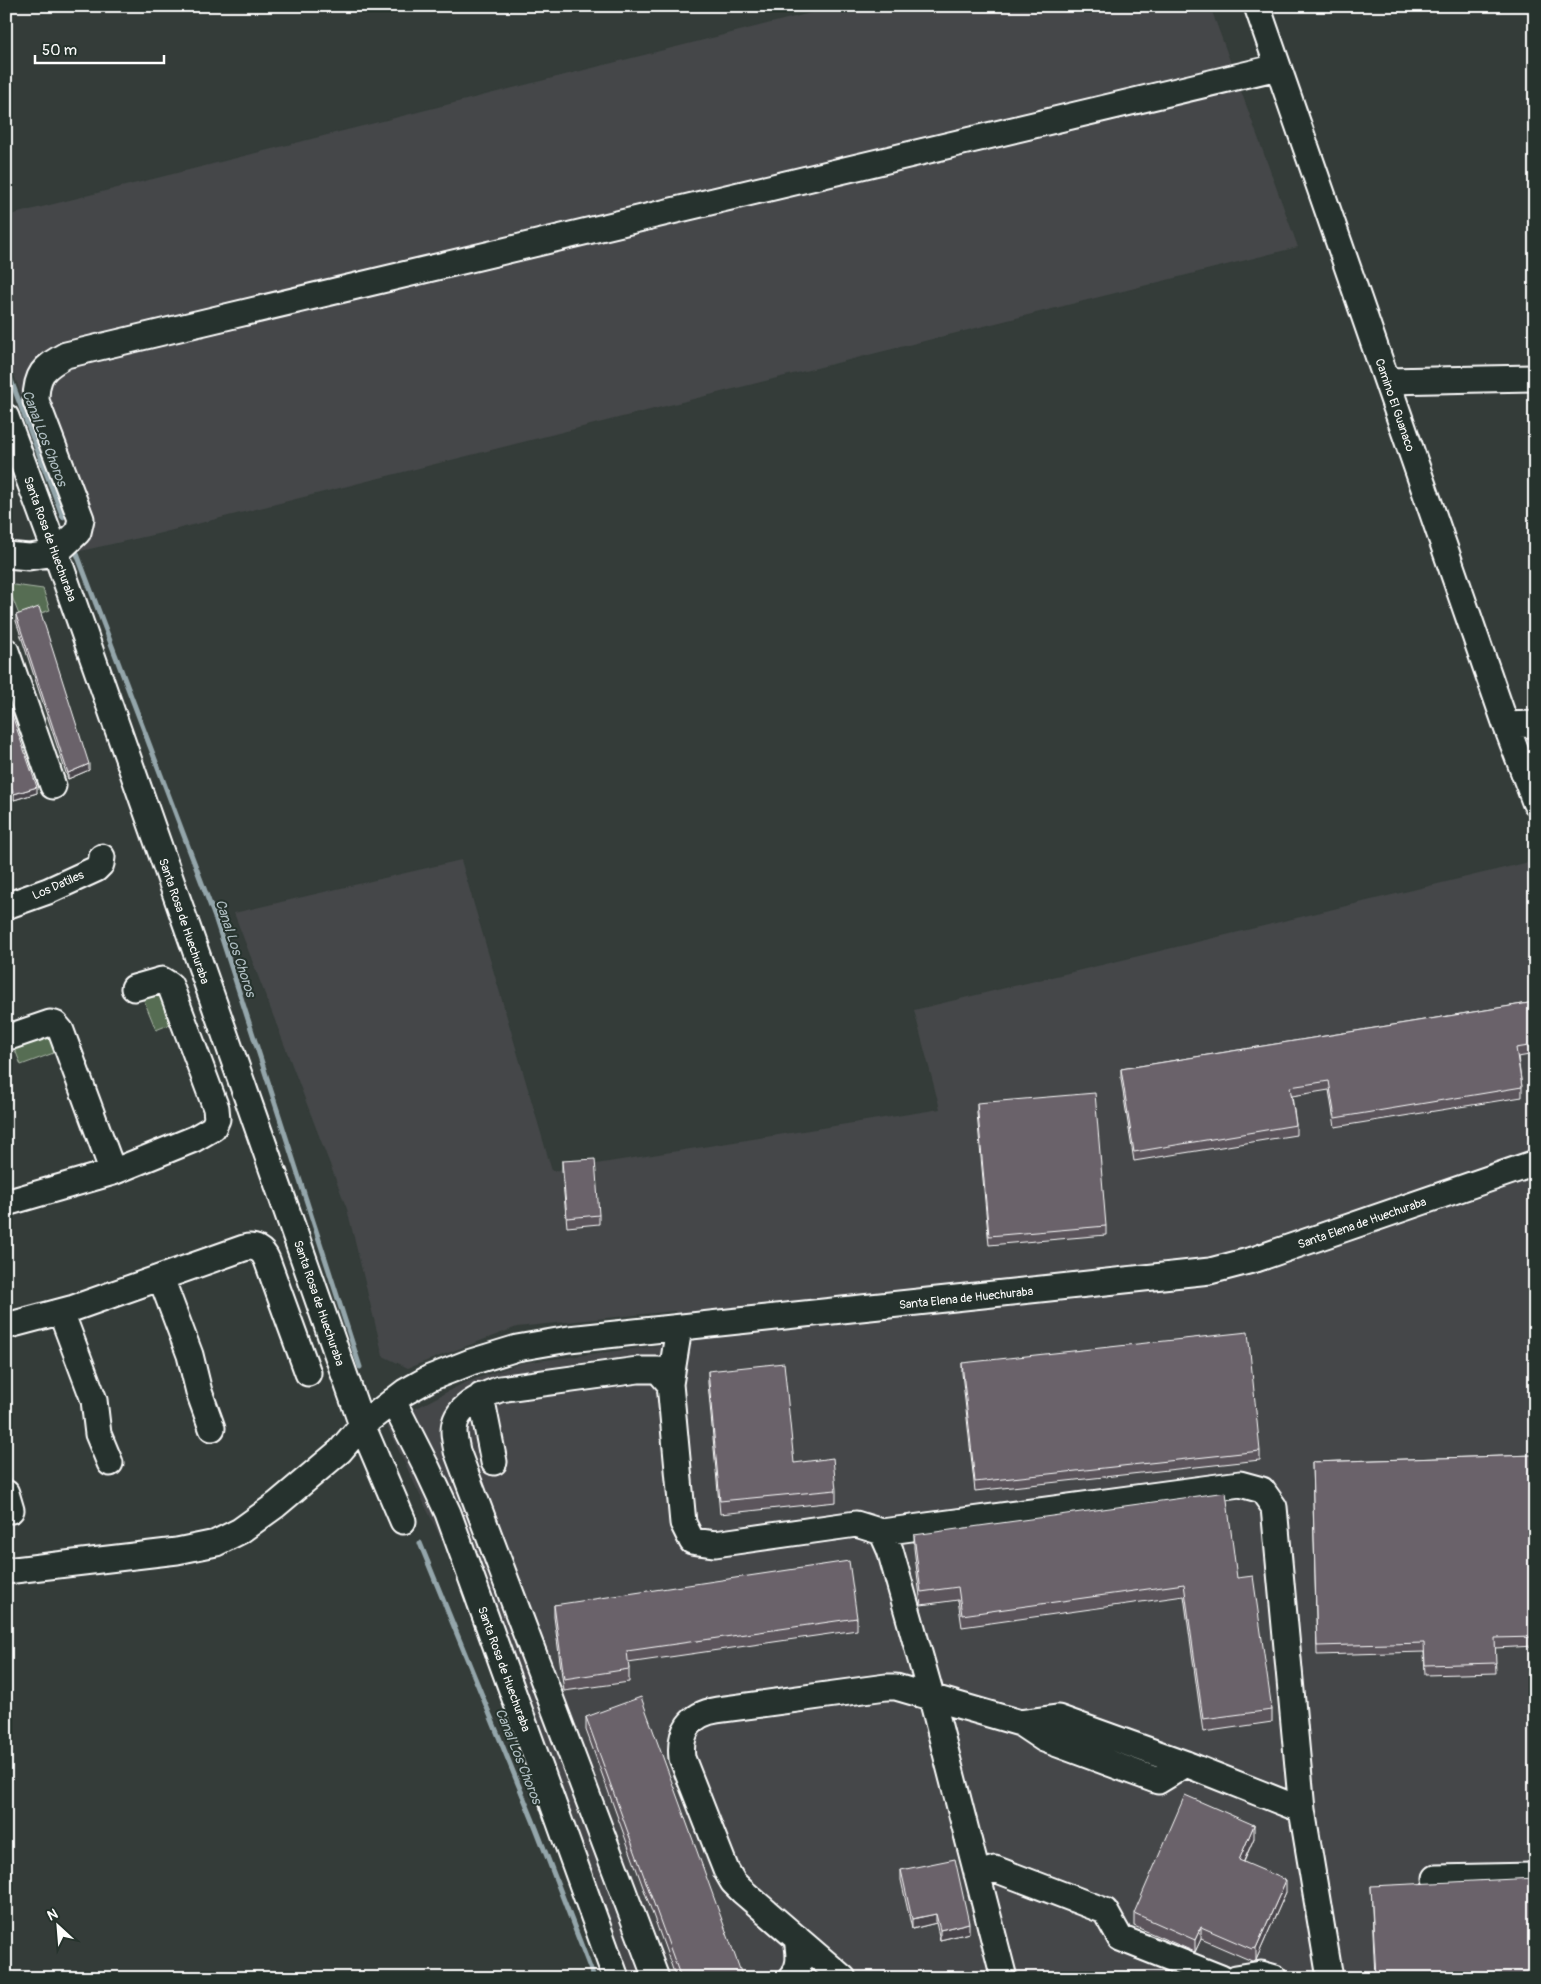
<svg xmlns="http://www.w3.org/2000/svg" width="1541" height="1984" font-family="Pangolin,sans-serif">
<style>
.built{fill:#444748}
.green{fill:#566d52;stroke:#aab6a8}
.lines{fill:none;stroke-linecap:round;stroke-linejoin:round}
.stream{stroke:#94a6ab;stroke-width:5}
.minor-casing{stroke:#fff;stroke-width:29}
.minor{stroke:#26332d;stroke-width:25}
.wall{fill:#5b545c;stroke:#fff}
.shaded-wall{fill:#4a454b;stroke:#fff}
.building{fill:#6a626b;stroke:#fff}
.labels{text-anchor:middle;stroke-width:4;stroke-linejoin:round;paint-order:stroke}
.street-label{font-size:12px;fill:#fff;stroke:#26332d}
.water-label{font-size:14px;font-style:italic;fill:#aebcc0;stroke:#26332d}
</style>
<rect width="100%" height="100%" fill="#343c39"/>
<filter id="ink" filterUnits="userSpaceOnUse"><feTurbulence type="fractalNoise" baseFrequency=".02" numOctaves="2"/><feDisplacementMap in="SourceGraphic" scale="10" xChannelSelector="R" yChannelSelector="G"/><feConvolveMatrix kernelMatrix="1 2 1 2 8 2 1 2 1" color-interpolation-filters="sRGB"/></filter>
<g filter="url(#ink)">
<path class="built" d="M838 6H1210L1298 247 157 534 76 552 6 352V216Z
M461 860 552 1171 940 1109 914 1010 1529 862 1535 879V1978H610L454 1566 386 1424 464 1383 521 1363 679 1343 675 1311 517 1327 408 1368 383 1356 347 1209 234 913Z"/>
<path class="green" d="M7 584 43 589 50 610 21 620Z
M164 984 178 1021 156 1030 141 993Z
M50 1028 59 1051 21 1065 12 1042Z"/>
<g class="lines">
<path class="stream" d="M6 367 63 517
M74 546 216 920 360 1367
M420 1543 536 1828 594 1978"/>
<g class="minor-casing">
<path id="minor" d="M1257 6 1506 725 1535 802
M1387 381 1535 378
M6 417 56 553 362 1425 403 1521
M56 553 78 532 81 519 36 401C36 374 43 368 66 355L1278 67
M6 555 29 557 56 553
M6 651 53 786
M1506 725 1535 724
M6 906 48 891 96 869 101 864 102 857
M12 1036 50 1023 55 1024 61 1031 113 1172
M6 1203 113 1172 194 1139 213 1128 217 1119 216 1108 170 985 162 980 134 988
M161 1278 190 1355 199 1392 212 1428
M61 1312 94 1400 98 1434 110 1463
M6 1326 74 1308 244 1248C255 1245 263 1250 267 1260L308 1373
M679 1328 670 1384 683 1523 692 1541 715 1544 856 1524 882 1532 1240 1484 1262 1490 1274 1507 1302 1810 1330 1978
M481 1396 494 1462
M393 1401 428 1470 448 1513 616 1978
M6 1493 11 1510
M882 1532 890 1550 932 1699 1004 1978
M6 1571 177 1551 216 1543 240 1531 276 1505 340 1451 362 1425 405 1392 430 1378 471 1362 517 1348 569 1339 1210 1271 1256 1259 1535 1163
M1020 1723 1058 1718 1186 1764 1302 1810
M977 1874 995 1869 1105 1911 1120 1938 1221 1978
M1436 1878 1535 1876
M656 1978 457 1451C456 1445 454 1438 454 1431 454 1407 481 1396 500 1389L638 1370H658L670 1384
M791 1978C802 1967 799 1953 797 1938
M843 1978 742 1891 733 1882 726 1870 682 1758C679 1732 690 1714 717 1710L886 1687H896L1020 1723 1044 1739 1158 1781 1186 1764
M1236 1978 1261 1974 1275 1978"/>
</g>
<use href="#minor" class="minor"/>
</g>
<path class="wall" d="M16 615 89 770 68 779 16 621Z
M6 698 37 793 14 800 6 779Z
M1535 1002V1054L1518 1057 1522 1087V1097L1335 1127 1329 1090 1292 1096 1296 1125V1135L1134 1161 1121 1079V1069Z
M977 1103 1106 1226V1235L989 1245 977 1113Z
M562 1161 599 1215V1224L567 1227 562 1171Z
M962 1363 1260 1451V1460L975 1491 962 1373Z
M708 1371 794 1463 836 1490V1502L720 1514 708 1383Z
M1535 1455V1646L1495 1648 1496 1673 1425 1675 1424 1652 1317 1655 1312 1462Z
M914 1535 1237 1578 1272 1710V1722L1203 1732 1184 1596 962 1627 958 1600 921 1605 914 1548Z
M554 1605 857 1618V1630L628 1663 629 1669V1682L564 1691 554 1617Z
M586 1717 742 1978H676L586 1730Z
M1254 1838 1244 1862 1286 1892 1256 1960 1252 1961 1201 1939 1195 1952 1134 1926V1913Z
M901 1870 969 1933 940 1940 936 1923 912 1929 901 1880Z
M1371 1886 1535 1978H1375Z"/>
<path class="shaded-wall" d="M89 764V770L68 779V773Z
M37 787V793L14 800V794Z
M1254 1825V1838L1239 1872V1860Z
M1286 1880V1892L1256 1960V1948Z
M936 1914V1923L912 1929V1919Z
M969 1923V1933L940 1940V1930Z
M1201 1927V1939L1195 1952V1940Z"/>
<path class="building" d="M39 607 89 764 68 773 16 615Z
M6 698 37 787 14 794 6 773Z
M1535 1002V1045L1516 1048 1522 1087 1335 1118 1329 1081 1290 1087 1296 1125 1134 1152 1121 1069Z
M1095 1093 1106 1226 989 1236 977 1103Z
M595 1159 599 1215 567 1218 562 1161Z
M1248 1332 1260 1451 975 1482 962 1363Z
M784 1363 794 1463 833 1458 836 1490 720 1501 708 1371Z
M1535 1455V1637L1495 1638 1496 1663 1425 1665 1424 1643 1317 1646 1312 1462Z
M1226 1492 1237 1578 1253 1576 1272 1710 1203 1719 1184 1584 962 1615 958 1587 921 1592 914 1535Z
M849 1561 857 1618 627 1651 629 1669 564 1679 554 1605Z
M641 1697 742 1975 735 1978H681L586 1717Z
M1185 1795 1254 1825 1239 1860 1286 1880 1256 1948 1252 1949 1201 1927 1195 1940 1134 1913Z
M955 1859 969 1923 940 1930 936 1914 912 1919 901 1870Z
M1535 1878V1978H1376L1371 1886Z"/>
</g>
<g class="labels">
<g class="street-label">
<text transform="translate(1395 405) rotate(71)" y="4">Camino El Guanaco</text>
<text transform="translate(50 539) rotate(70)" y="4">Santa Rosa de Huechuraba</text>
<text transform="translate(58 885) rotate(-24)" y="4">Los Datiles</text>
<text transform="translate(184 921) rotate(71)" y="4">Santa Rosa de Huechuraba</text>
<text transform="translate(1362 1223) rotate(-19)" y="4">Santa Elena de Huechuraba</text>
<text transform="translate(966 1298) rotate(-6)" y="4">Santa Elena de Huechuraba</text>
<text transform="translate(319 1303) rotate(71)" y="4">Santa Rosa de Huechuraba</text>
<text transform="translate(504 1669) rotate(70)" y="4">Santa Rosa de Huechuraba</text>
</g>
<g class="water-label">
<text transform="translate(45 438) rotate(69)" y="5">Canal Los Choros</text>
<text transform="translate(236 948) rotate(72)" y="5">Canal Los Choros</text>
<text transform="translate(519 1756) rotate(68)" y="5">Canal Los Choros</text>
</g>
</g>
<rect width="1541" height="1984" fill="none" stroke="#26332d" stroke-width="25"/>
<rect x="12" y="12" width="1516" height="1959" fill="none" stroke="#fff" stroke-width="2" filter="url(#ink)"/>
<g transform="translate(58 1926) rotate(334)" stroke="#26332d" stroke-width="4" paint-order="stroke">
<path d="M0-4L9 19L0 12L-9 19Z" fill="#ffffff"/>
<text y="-8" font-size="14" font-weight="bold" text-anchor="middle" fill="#ffffff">N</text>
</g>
<path d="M35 55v8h129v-8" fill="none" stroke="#ffffff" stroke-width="2.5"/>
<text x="42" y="55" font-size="15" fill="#ffffff" stroke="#26332d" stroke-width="4" paint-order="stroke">50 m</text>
</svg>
